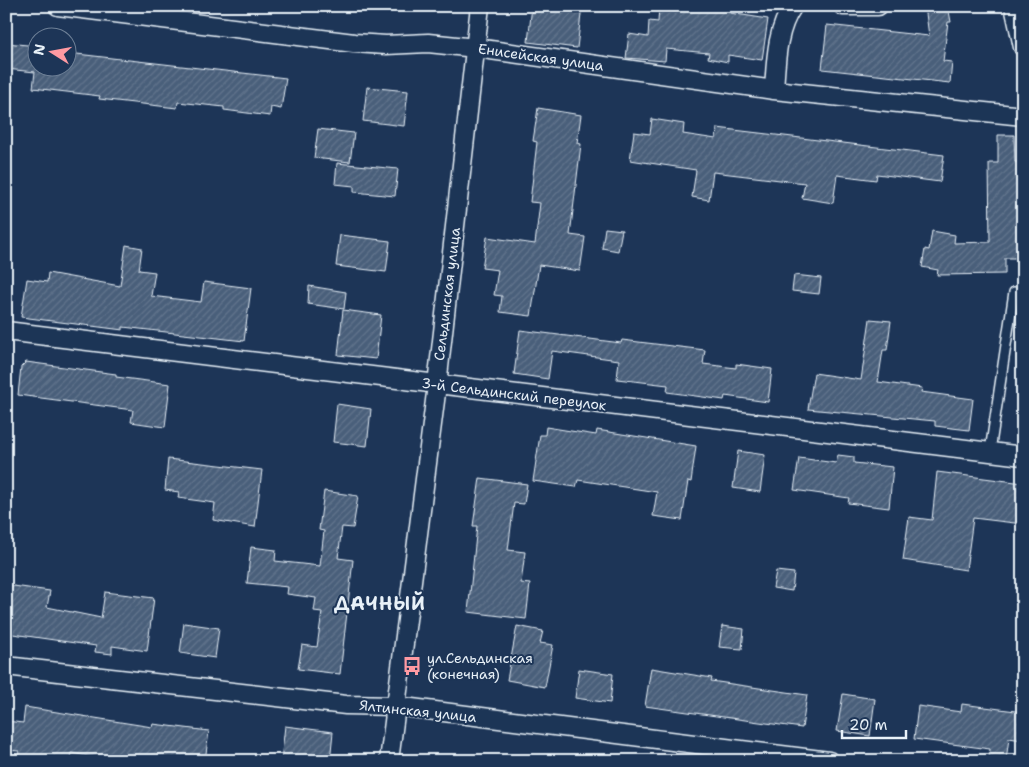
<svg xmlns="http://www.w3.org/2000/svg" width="1029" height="767" font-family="'Shantell Sans',sans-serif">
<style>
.building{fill:url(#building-hatch);stroke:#e8f1f8}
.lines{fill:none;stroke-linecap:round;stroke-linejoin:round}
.lane-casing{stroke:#e8f1f8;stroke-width:12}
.street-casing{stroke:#e8f1f8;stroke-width:21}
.lane{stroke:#1d3557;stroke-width:9}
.street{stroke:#1d3557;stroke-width:18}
.labels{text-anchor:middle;stroke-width:4;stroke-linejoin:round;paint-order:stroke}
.street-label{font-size:14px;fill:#e8f1f8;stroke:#1d3557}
.poi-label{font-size:14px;fill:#e8f1f8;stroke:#1d3557;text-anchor:start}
.district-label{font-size:19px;font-weight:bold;letter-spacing:1px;fill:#e8f1f8;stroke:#1d3557}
</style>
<defs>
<pattern id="building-hatch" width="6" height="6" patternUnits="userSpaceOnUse" patternTransform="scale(1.25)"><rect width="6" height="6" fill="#495e7a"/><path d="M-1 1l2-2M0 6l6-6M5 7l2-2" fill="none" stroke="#63768e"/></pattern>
</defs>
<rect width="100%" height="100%" fill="#1d3557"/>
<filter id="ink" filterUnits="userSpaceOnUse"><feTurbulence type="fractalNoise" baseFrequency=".02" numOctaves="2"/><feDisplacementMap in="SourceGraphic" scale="10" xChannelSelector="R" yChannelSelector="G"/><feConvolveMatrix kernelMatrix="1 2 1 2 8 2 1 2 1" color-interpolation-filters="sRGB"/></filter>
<g filter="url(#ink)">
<path class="building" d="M532 6H582L577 48 528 42Z
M659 6H730V13L768 19 762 60 728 55V62L708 58 709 53 666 49 665 61 626 58 629 34 648 37 649 21 658 22Z
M925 6H948L951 22H948L943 61 952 62 950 83 822 69 827 25 929 36Z
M6 43 38 46V68H68V53L286 78 281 109 271 107 270 116 224 110V107L178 102 177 108 99 99 100 96 33 88 35 72 6 69Z
M367 87 408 91 404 126 363 121Z
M538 108 581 115 577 143 581 144 570 235 585 237 580 271 539 265 531 316 500 312 502 296 494 295 498 270 482 268 487 237 535 244 540 203 530 202 537 142 533 141Z
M652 119 684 124 683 134 716 139 717 128 944 155 940 182 877 174 876 180 837 175 833 203 802 198 805 183 713 172 709 200 692 197 696 170 630 160 634 132 650 134Z
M318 129 354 133 350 162 314 158Z
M998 135H1014L1015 162H1023V258H1005V274L937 275 938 270 922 267 925 249 929 250 932 231 955 235 954 243 990 242 989 163H998Z
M337 163 398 169 395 196 354 192V186L335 184Z
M605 228 622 230 618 251 602 248Z
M340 235 390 241 386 272 336 266Z
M126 245 142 248 139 270 155 272 151 296 201 302 204 282 251 288 244 341 123 327V330L21 317 27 279 47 282 48 273 120 286Z
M794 275 821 278 819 294 792 291Z
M309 286 346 292 344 309 308 304Z
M343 310 381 315 376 359 338 355Z
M870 319 891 321 887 350H883L878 382 922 388 921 392 973 399 969 430 935 426V421L808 409 814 373 861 380Z
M520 330 621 343 622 340 705 350 703 364 736 368V364L772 369 768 402 725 396 724 400 667 392 668 385 617 379 619 360 552 351 548 379 514 374Z
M26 362 116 374V377L170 384 165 427 131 422 133 410 18 395 21 367Z
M337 404 371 409 367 446 333 442Z
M546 427 596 435 597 430 696 446 691 482 688 481 682 520 653 516 657 492 578 480 576 487 533 481 540 435H545Z
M738 451 765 455 760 492 733 488Z
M838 455 854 457V463L893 467 889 508 848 503 849 498 794 490 799 458 836 463Z
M168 459 262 470 255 527 213 520 215 503 178 498 179 492 165 490Z
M937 472 1023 483V524L973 518 966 570 903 560 909 517 932 520Z
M480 478 527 484 524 504 514 503 508 550 525 552 521 583 530 584 526 619 468 612 477 526H473Z
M324 491 358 496 353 528 342 527 338 558 353 560 340 674 298 669 302 645 317 647 322 612 314 611 316 598 287 594 288 587 247 583 251 547 276 550 275 561 320 566 324 531 319 530Z
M776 571 794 573 792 591 773 588Z
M6 585 50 591 47 607 101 618 105 592 154 598 147 651 112 646V654L95 652 96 646 6 633Z
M184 623 219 628 215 658 180 653Z
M517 626 543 631 540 643 553 645 545 687 507 680Z
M722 626 744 629 742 649 719 647Z
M651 668 712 678 711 681 807 695 802 728 645 706Z
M579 669 613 674 610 703 575 698Z
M843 694 875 699 870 736 837 731Z
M962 704 1023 712 1022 740 1009 738 1006 760 989 758 990 749 914 739 918 706 961 712Z
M25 707 152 727 153 724 209 731 205 761H118L71 753 70 761 18 759 19 751 6 750V721L23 723Z
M285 726 333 732 330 761H281Z"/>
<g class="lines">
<g class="lane-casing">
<path id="lane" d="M990 451 1014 292"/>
</g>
<g class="street-casing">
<path id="street" d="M58 6 354 43 386 45 428 43 476 48 774 90 1023 116
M843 6H878
M1014 6 1023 47
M774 90C776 62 776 30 793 6
M6 331 1023 456
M6 666 346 705 396 706 829 761
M389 761 437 385 480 6"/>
</g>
<use href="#lane" class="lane"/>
<use href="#street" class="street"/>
</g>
</g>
<defs>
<g id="bus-bare" transform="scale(1.5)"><path d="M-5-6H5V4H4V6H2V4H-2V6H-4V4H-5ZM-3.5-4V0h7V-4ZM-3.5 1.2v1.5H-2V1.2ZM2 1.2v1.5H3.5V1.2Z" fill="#ff9aa2" stroke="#1d3557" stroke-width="2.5" paint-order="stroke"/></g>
</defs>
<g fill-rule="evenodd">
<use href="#bus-bare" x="412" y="666"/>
</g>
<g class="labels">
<g class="street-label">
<text transform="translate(541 57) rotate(8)" y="5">Енисейская улица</text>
<text transform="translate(447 294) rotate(-83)" y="5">Сельдинская улица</text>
<text transform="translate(514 394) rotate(7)" y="5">3-й Сельдинский переулок</text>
<text transform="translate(418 711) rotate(6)" y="5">Ялтинская улица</text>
</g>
<g class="poi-label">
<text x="427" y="663">ул.Сельдинская<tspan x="427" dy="16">(конечная)</tspan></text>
</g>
<g class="district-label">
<text x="380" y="610">ДАЧНЫЙ</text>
</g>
</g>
<rect width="1029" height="767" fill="none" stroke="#1d3557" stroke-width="25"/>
<rect x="12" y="12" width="1004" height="742" fill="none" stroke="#e8f1f8" stroke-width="2" filter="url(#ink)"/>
<g transform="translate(52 52) rotate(281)"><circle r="24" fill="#1d3557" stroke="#6e8097"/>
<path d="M0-4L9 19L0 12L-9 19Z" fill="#ff9aa2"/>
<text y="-8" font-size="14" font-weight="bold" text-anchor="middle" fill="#e8f1f8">N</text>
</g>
<path d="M842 730v8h64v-8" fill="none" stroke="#e8f1f8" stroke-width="2.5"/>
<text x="849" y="730" font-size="15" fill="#e8f1f8" stroke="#1d3557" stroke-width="4" paint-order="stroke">20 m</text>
</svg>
